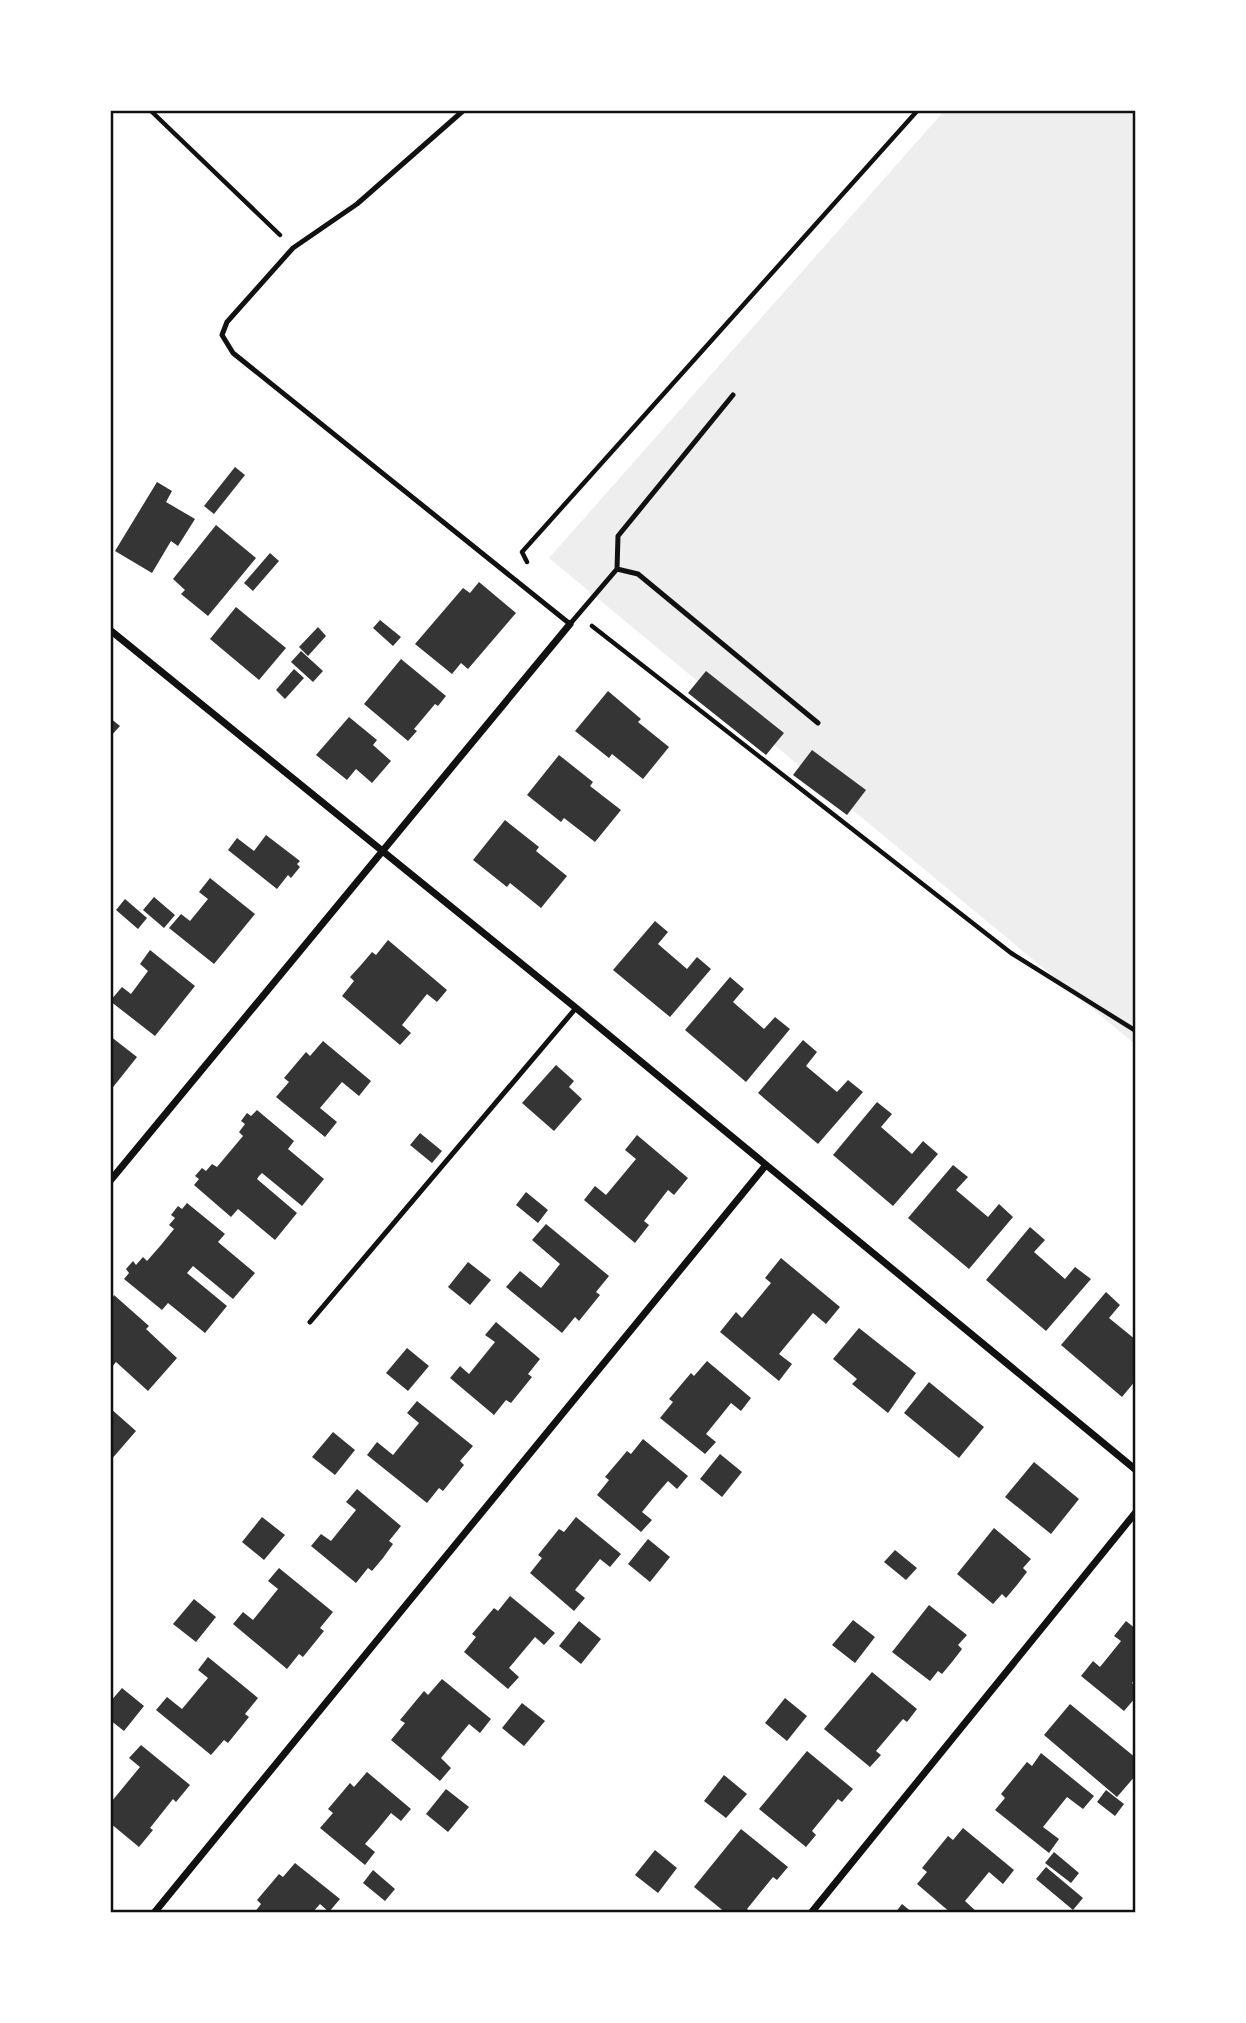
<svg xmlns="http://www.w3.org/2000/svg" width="1246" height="2023" font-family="Roboto,sans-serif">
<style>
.green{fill:#eee}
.building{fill:#353535}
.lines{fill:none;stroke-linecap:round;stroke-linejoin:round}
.path{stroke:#111;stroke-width:4.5}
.service{stroke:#111;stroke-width:5}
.minor{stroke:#111;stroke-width:7}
.neatline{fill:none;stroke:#111;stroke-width:2.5}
</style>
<rect width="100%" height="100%" fill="#fff"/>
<path class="green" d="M945 110H1136V1045L549 558Z"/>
<path class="building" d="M235 467 245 475 214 514 204 506Z
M157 482 172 491 166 502 195 519 178 546 171 541 152 573 115 551Z
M216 525 256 558 208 616 181 594 185 590 173 579Z
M270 553 279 561 253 591 244 583Z
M479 582 516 613 468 669 461 663 452 674 415 644 463 588 470 593Z
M236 607 286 648 259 680 210 639Z
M380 620 401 637 393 646 373 628Z
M318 627 326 636 308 656 299 647Z
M301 651 323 671 313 682 291 662Z
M401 659 446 696 438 706 435 704 414 729 417 731 408 741 364 704Z
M294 669 304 678 285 699 276 690Z
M706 671 784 733 766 755 688 693Z
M608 691 641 719 638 722 669 747 643 779 612 754 609 758 575 731Z
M349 717 377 740 373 745 391 761 372 783 356 769 347 780 316 755Z
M110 718 120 726 110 737Z
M812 750 866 790 847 815 793 775Z
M559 755 593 782 590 786 621 810 595 842 564 818 561 822 527 795Z
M505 820 539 847 536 851 567 876 541 908 510 883 507 887 473 860Z
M266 835 300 861 297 864 300 867 291 878 288 875 277 889 228 850 237 838 254 851Z
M210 878 255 914 214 964 169 928 181 914 190 921 208 899 199 892Z
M154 897 175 915 164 928 143 910Z
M125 899 147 918 138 929 116 910Z
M655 921 668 932 658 944 687 969 697 957 711 969 670 1017 613 970Z
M388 940 447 990 437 1002 427 994 402 1025 411 1033 400 1045 342 996 354 981 350 977 361 965 372 952 376 955Z
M150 950 195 986 155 1036 110 1001 122 987 131 994 148 971 140 964Z
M730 977 744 989 733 1002 764 1029 775 1017 790 1029 746 1082 685 1030Z
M110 1036 137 1057 110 1091Z
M803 1040 817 1052 806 1066 837 1092 848 1080 863 1092 818 1144 758 1093Z
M323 1041 371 1081 359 1096 342 1082 320 1108 337 1122 325 1137 276 1097 289 1082 284 1078 306 1052 310 1056Z
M556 1065 574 1081 569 1087 582 1099 554 1131 522 1103Z
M877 1102 892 1114 881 1127 912 1154 923 1141 938 1154 893 1206 833 1155Z
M257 1110 294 1141 288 1149 324 1179 302 1206 262 1173 259 1176 257 1179 297 1213 275 1240 238 1209 231 1217 194 1185 199 1179 195 1176 202 1168 206 1171 212 1164 217 1167 243 1136 239 1132 245 1124 241 1121 247 1113 251 1116Z
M420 1133 442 1151 432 1163 410 1145Z
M637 1135 688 1178 674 1195 668 1190 644 1221 649 1225 635 1243 584 1200 595 1186 606 1195 636 1159 625 1150Z
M953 1165 968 1177 956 1190 988 1217 999 1204 1013 1217 969 1269 908 1218Z
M526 1192 548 1210 538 1223 516 1205Z
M187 1203 225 1234 218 1242 255 1273 233 1299 193 1266 187 1273 227 1306 205 1333 168 1303 162 1310 124 1279 129 1273 126 1269 133 1261 136 1265 143 1257 147 1261 161 1245 174 1229 169 1225 175 1218 171 1215 178 1206 182 1209Z
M546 1224 609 1276 596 1292 600 1295 579 1321 575 1317 562 1333 506 1287 520 1271 541 1288 560 1264 532 1240Z
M1030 1227 1045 1240 1034 1252 1065 1279 1075 1267 1091 1279 1046 1331 986 1280Z
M781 1258 840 1307 826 1324 813 1313 779 1354 792 1364 779 1381 720 1332 736 1312 742 1318 771 1283 765 1278Z
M468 1262 491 1280 470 1305 448 1287Z
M1106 1292 1120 1305 1109 1318 1136 1340V1380L1122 1397 1061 1345Z
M110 1295 113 1297 114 1295 149 1326 146 1329 177 1358 148 1391 116 1362 112 1367 110 1365Z
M496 1322 540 1359 528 1374 532 1377 511 1403 506 1400 494 1415 450 1378 460 1366 469 1374 495 1342 485 1335Z
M859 1328 916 1373 888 1413 852 1384 857 1379 833 1359Z
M407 1348 429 1366 408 1391 386 1373Z
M707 1361 751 1398 741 1411 731 1403 719 1418 706 1434 716 1442 705 1454 660 1418 673 1402 669 1399 691 1373 694 1376Z
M929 1382 984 1427 959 1458 904 1413Z
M417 1401 473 1446 460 1461 464 1465 443 1491 439 1488 427 1503 367 1455 377 1442 393 1455 419 1423 407 1413Z
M110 1408 136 1431 110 1461Z
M333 1432 355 1450 335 1475 312 1457Z
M643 1439 688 1476 677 1489 668 1481 655 1496 642 1512 652 1520 641 1532 597 1495 609 1480 605 1477 627 1451 631 1454Z
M720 1454 742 1472 722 1497 700 1479Z
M1034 1462 1079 1499 1051 1534 1005 1497Z
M357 1489 401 1526 389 1541 393 1544 383 1558 372 1571 368 1568 356 1583 311 1546 321 1534 331 1541 356 1510 346 1502Z
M262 1517 285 1535 264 1560 242 1542Z
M576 1517 621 1554 610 1567 600 1559 575 1590 585 1598 574 1611 530 1573 542 1558 538 1555 559 1529 564 1532Z
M994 1528 1031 1559 1023 1568 1027 1572 1017 1585 1006 1598 1002 1594 993 1604 957 1574Z
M648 1539 670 1557 650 1582 628 1564Z
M895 1550 917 1568 906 1580 884 1562Z
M279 1568 333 1612 320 1628 324 1631 303 1657 299 1654 287 1669 233 1624 243 1612 253 1620 278 1589 268 1581Z
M510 1596 555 1633 544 1645 535 1637 509 1668 519 1677 508 1689 464 1652 476 1637 472 1634 494 1608 498 1611Z
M194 1599 216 1617 196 1642 173 1624Z
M929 1605 967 1635 958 1645 962 1649 952 1662 942 1674 938 1671 930 1681 892 1652Z
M853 1620 875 1637 855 1663 832 1645Z
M579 1621 601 1639 581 1664 559 1646Z
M1126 1621 1136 1629V1678L1132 1683 1136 1686V1697L1124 1711 1081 1676 1093 1661 1100 1667 1121 1641 1114 1636Z
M208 1657 258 1698 245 1714 249 1717 228 1743 224 1740 211 1755 156 1710 167 1697 182 1709 208 1678 198 1670Z
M872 1672 917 1709 907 1722 903 1719 876 1751 881 1755 870 1767 824 1729Z
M442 1679 491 1719 480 1733 469 1724 441 1758 451 1768 440 1781 391 1740 405 1723 400 1720 424 1691 428 1695Z
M122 1688 144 1706 124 1731 110 1720V1702Z
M785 1698 807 1716 787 1741 765 1723Z
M522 1703 545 1721 524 1746 502 1728Z
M1070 1704 1136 1758V1775L1117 1797 1044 1735Z
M141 1745 190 1785 176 1802 173 1799 150 1828 153 1830 139 1847 110 1823V1800L112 1801 140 1767 129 1758Z
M807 1751 853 1789 842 1802 838 1799 812 1831 816 1835 806 1847 759 1809Z
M1041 1753 1094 1796 1083 1809 1067 1797 1043 1827 1059 1839 1049 1853 995 1810 1005 1798 1001 1794 1027 1762 1032 1766Z
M367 1772 411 1809 401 1821 391 1813 378 1829 365 1844 375 1852 365 1865 320 1828 333 1813 328 1809 350 1783 354 1787Z
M724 1775 747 1794 726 1818 704 1801Z
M446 1789 469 1807 448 1832 426 1814Z
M1106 1790 1124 1804 1115 1816 1097 1802Z
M963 1828 1014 1870 1003 1884 989 1872 965 1901 978 1913H951L917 1884 927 1872 922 1868 948 1836 953 1840Z
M741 1829 788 1867 777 1880 773 1877 747 1909 751 1913H726L694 1887Z
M655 1850 677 1868 658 1893 635 1875Z
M1054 1852 1079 1873 1071 1883 1045 1863Z
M295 1863 340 1899 329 1912 320 1904 312 1913H254L261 1904 257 1900 279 1874 283 1877Z
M1046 1867 1083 1898 1073 1910 1036 1879Z
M373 1870 395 1889 385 1901 363 1883Z
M902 1904 913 1913H895Z"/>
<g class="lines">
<path class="path" d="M150 110 280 235
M527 562 522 552 918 110
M592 626 1011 953 1136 1031"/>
<path class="service" d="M464 110 357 204 293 248 227 322 222 335 233 353 570 624 617 569 618 536 733 395
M617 569 638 574 818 723
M310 1322 576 1008"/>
<path class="minor" d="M110 630 576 1008 1136 1470
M110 1181 570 624
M154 1913 766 1165
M811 1913 1136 1512"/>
</g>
<rect width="1246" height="2023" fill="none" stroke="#ffffff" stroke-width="224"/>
<rect x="112" y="112" width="1022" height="1799" class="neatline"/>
</svg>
